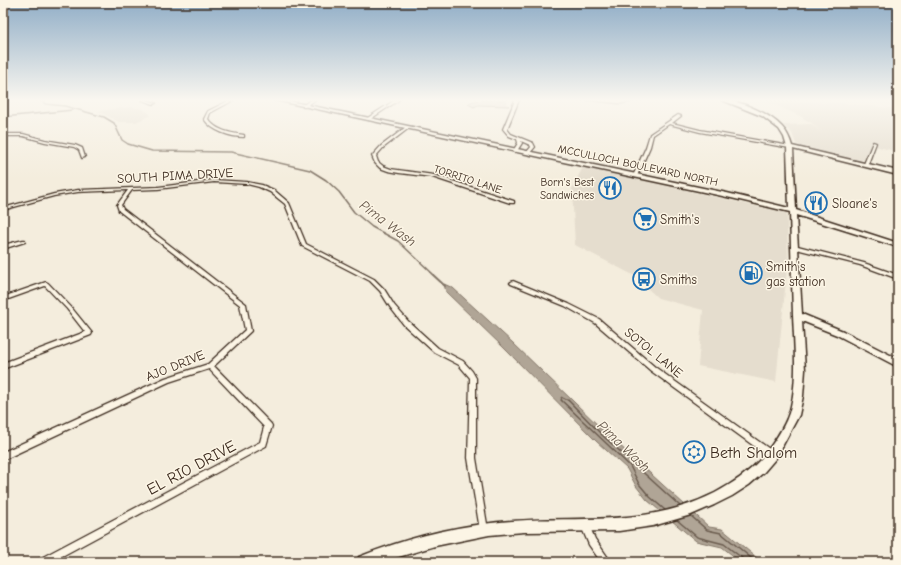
<svg xmlns="http://www.w3.org/2000/svg" width="901" height="565" font-family="'Comic Neue',sans-serif">
<style>
.built{fill:#e5ddce}
.green{fill:#d6cdbd;stroke:#887c6e}
.water{fill:#b0a596;stroke:#817466}
.lines{fill:none;stroke-linecap:round;stroke-linejoin:round}
.shore-far1{stroke:#6a5b4e;stroke-width:1}
.shore{stroke:#6a5b4e;stroke-width:1.5}
.stream-far1{stroke:#817466;stroke-width:1.5}
.stream{stroke:#817466;stroke-width:2}
.street-casing{stroke:#3b2a1e;stroke-width:2.5}
.secondary-casing{stroke:#3b2a1e;stroke-width:3}
.street{fill:#fcf5e5;fill-rule:evenodd}
.secondary{fill:#fcf5e5;fill-rule:evenodd}
.labels{text-anchor:middle;stroke-width:3;stroke-linejoin:round;paint-order:stroke}
.far-street-label{font-size:11px;fill:#3b2a1e;stroke:#fcf5e5}
.far-poi-label{font-size:11px;fill:#3b2a1e;stroke:#fcf5e5;text-anchor:end}
.street-label{font-size:13px;fill:#3b2a1e;stroke:#fcf5e5}
.poi-label{font-size:13px;fill:#3b2a1e;stroke:#fcf5e5;text-anchor:start}
.water-label{font-size:14px;font-style:italic;fill:#645548;stroke:#fcf5e5}
.near-poi-label{font-size:16px;fill:#3b2a1e;stroke:#fcf5e5;text-anchor:start}
.near-street-label{font-size:16px;fill:#3b2a1e;stroke:#fcf5e5}
</style>
<rect width="100%" height="100%" fill="#f4eddd"/>
<filter id="ink" filterUnits="userSpaceOnUse"><feTurbulence type="fractalNoise" baseFrequency=".025" numOctaves="2"/><feDisplacementMap in="SourceGraphic" scale="8" xChannelSelector="R" yChannelSelector="G"/><feConvolveMatrix kernelMatrix="1 2 1 2 8 2 1 2 1" color-interpolation-filters="sRGB"/></filter>
<g filter="url(#ink)">
<path class="built" d="M764 100H791L822 103 835 102 898 109V152L871 145 864 160H859L800 146 796 144 792 133 783 125 812 124 822 133 813 124 800 116Z
M131 107 143 109 150 114 149 116 136 122H119L98 111Z
M583 167 787 213 788 259 776 382 698 366 703 310 658 298 633 275 575 245 572 189Z"/>
<path class="green" d="M495 100H506V103L509 106 478 105 474 107 468 104C473 98 487 102 495 100Z"/>
<path class="water" d="M444 284 453 288 513 343 605 432 709 527 722 529 762 562H741L722 547 696 541 647 500 636 486 627 469 596 441 504 348 446 292Z"/>
<g class="lines">
<path class="shore-far1" d="M562 401 561 397 569 401"/>
<path class="shore" d="M561 400 630 466 639 484 650 497 665 510
M568 400 602 435 680 506
M691 516 707 530 721 533 756 562
M677 520 697 537 724 544 742 558 743 562"/>
<path class="stream-far1" d="M39 100 46 104 65 106 104 117 114 123 122 140 128 144 152 151 231 152 310 170 326 180 339 192 354 212 372 227 398 241 433 274
M583 100 621 104 642 100
M3 117 73 110"/>
<path class="stream" d="M431 273 445 286"/>
<g class="street-casing">
<path id="street" d="M142 100H147L156 103 154 104Z
M230 100H234L210 113 208 119C216 131 231 133 244 135V137C230 137 212 131 204 119L208 111Z
M311 100H315L305 107H303V105Z
M395 100H399L369 120 366 119Z
M515 100H519L507 129 511 134 533 143 535 147 529 154H528L526 153 531 147 530 145 521 141 522 143 517 151 514 152 513 151 518 143 517 139 509 136 503 129Z
M678 115 681 116 672 123 700 130 790 146 792 147 790 148 700 132 669 124 653 135 650 147 637 176 636 177H634L633 176 646 147 650 134Z
M406 127 409 128 383 148 376 156 378 162 383 166 391 169 434 175 514 201V203H510L432 177 399 173 388 171 380 168 375 163 372 156 381 146Z
M3 134H23L45 140 75 145 82 148 85 157 82 158 79 150 74 147 45 142 23 136H3Z
M873 142 876 143 868 164 865 165 864 164Z
M214 180 247 182 262 185 274 190 289 203 306 244 374 279 384 289 394 305 408 321 438 348 463 361 472 371 476 378V458L488 530 487 533 484 534 481 533 480 530 468 458 470 378 459 365 434 352 404 325 390 307 380 291 370 281 302 246 285 204 270 192 259 187 247 184 214 182 158 189 132 190 121 205 123 209 246 304 251 331 214 366 271 424 272 426 266 446 51 562H37L39 559 260 442 264 427 209 369 169 382 3 460V452L165 378 208 364 245 330 240 305 119 211 117 205 128 190 78 192 54 196 3 210V208L54 194 78 190 158 187Z
M23 240H25V242L3 249V245Z
M794 245 864 263 898 275V279L860 265 792 248 791 247 792 246Z
M513 281 569 304 599 319 655 367 775 453 776 455 775 457 772 459 769 457 651 371 595 323 565 306 511 284 510 283 511 282Z
M46 282 48 283 71 307 92 333 91 335 3 369V363L85 332 67 309 45 286 3 301V297Z
M585 522 588 523 595 539 611 562H601L589 545 581 526 582 523Z"/>
</g>
<g class="secondary-casing">
<path id="secondary" d="M275 100H284L727 193 789 208 787 147 784 137 779 129 762 116 722 100C740 100 769 113 782 127 787 132 790 139 792 146L898 171V175L793 149 796 210 898 243V247L796 215 802 314 843 331 898 359V367L837 335 802 321 805 370 803 396 799 415 776 458 764 472 749 485 732 496 714 505 691 515 653 526 619 531 524 532 489 535 435 546 382 562H357L359 557C401 540 446 528 491 523 569 513 640 531 715 493 732 484 748 473 761 459 773 444 787 425 791 406 798 376 794 344 793 314 792 281 791 246 790 212L727 197Z"/>
</g>
<use href="#street" class="street"/>
<use href="#secondary" class="secondary"/>
</g>
</g>
<linearGradient id="sky" x2="0" y2="1"><stop stop-color="#91aec7"/><stop offset="0.56" stop-color="#faf7f0"/><stop offset="1" stop-color="#faf7f0" stop-opacity="0"/></linearGradient>
<rect width="901" height="179" fill="url(#sky)"/>
<defs>
<g id="restaurant-ring" transform="scale(1.15)"><circle r="9.5" fill="#fcf5e5" stroke="#1f6fb2" stroke-width="1.5"/><path d="M-5-6h1v4h1v-4h1v4h1v-4h1v5L-1.5 .5V6h-2V.5L-5-1ZM5-6V6H3V1.5H1.5Q1.5-4 5-6Z" fill="#1f6fb2"/></g>
<g id="supermarket-ring" transform="scale(1.15)"><circle r="9.5" fill="#fcf5e5" stroke="#1f6fb2" stroke-width="1.5"/><path d="M-6-5.5h2.5l.6 2H6L4.5 2H-2.5L-4.4-4H-6ZM-1.5 3.2a1.3 1.3 0 1 0 .1 0ZM3 3.2a1.3 1.3 0 1 0 .1 0Z" fill="#1f6fb2"/></g>
<g id="fuel-ring" transform="scale(1.15)"><circle r="9.5" fill="#fcf5e5" stroke="#1f6fb2" stroke-width="1.5"/><path d="M-5.5-6h7V0h2V4h1.3V-2.5L3-4.5l.8-.8L6-3V5H2.5V1h-1V6h-7ZM-4.2-4.7v3.2H.2V-4.7Z" fill="#1f6fb2"/></g>
<g id="bus-ring" transform="scale(1.15)"><circle r="9.5" fill="#fcf5e5" stroke="#1f6fb2" stroke-width="1.5"/><path d="M-5-6H5V4H4V6H2V4H-2V6H-4V4H-5ZM-3.5-4V0h7V-4ZM-3.5 1.2v1.5H-2V1.2ZM2 1.2v1.5H3.5V1.2Z" fill="#1f6fb2"/></g>
<g id="synagogue-ring" transform="scale(1.15)"><circle r="9.5" fill="#fcf5e5" stroke="#1f6fb2" stroke-width="1.5"/><path d="M0-6.5L5.6 3.2H-5.6ZM0 6.5L5.6-3.2H-5.6Z" fill="#1f6fb2"/></g>
</defs>
<g fill-rule="evenodd">
<use href="#restaurant-ring" x="610" y="188"/>
<use href="#restaurant-ring" x="816" y="203"/>
<use href="#supermarket-ring" x="645" y="219"/>
<use href="#fuel-ring" x="751" y="273"/>
<use href="#bus-ring" x="644" y="279"/>
<use href="#synagogue-ring" x="694" y="452"/>
</g>
<g class="labels">
<g class="far-street-label">
<text transform="translate(638 165) rotate(12)" y="4">MCCULLOCH BOULEVARD NORTH</text>
<text transform="translate(468 179) rotate(18)" y="4">TORRITO LANE</text>
</g>
<g class="far-poi-label">
<text x="594" y="186">Born's Best<tspan x="594" dy="13">Sandwiches</tspan></text>
</g>
<g class="street-label">
<text transform="translate(175 175) rotate(-3)" y="5">SOUTH PIMA DRIVE</text>
<text transform="translate(654 352) rotate(39)" y="5">SOTOL LANE</text>
<text transform="translate(175 365) rotate(-22)" y="5">AJO DRIVE</text>
</g>
<g class="poi-label">
<text x="832" y="208">Sloane's</text>
<text x="660" y="224">Smith's</text>
<text x="766" y="271">Smith's<tspan x="766" dy="15">gas station</tspan></text>
<text x="660" y="284">Smiths</text>
</g>
<g class="water-label">
<text transform="translate(388 223) rotate(37)" y="5">Pima Wash</text>
<text transform="translate(624 446) rotate(44)" y="5">Pima Wash</text>
</g>
<g class="near-poi-label">
<text x="710" y="458">Beth Shalom</text>
</g>
<g class="near-street-label">
<text transform="translate(191 467) rotate(-28)" y="6">EL RIO DRIVE</text>
</g>
</g>
<rect width="901" height="565" fill="none" stroke="#fcf5e5" stroke-width="16"/>
<rect x="8" y="8" width="885" height="549" fill="none" stroke="#3b2a1e" stroke-width="1.5" filter="url(#ink)"/>
</svg>
